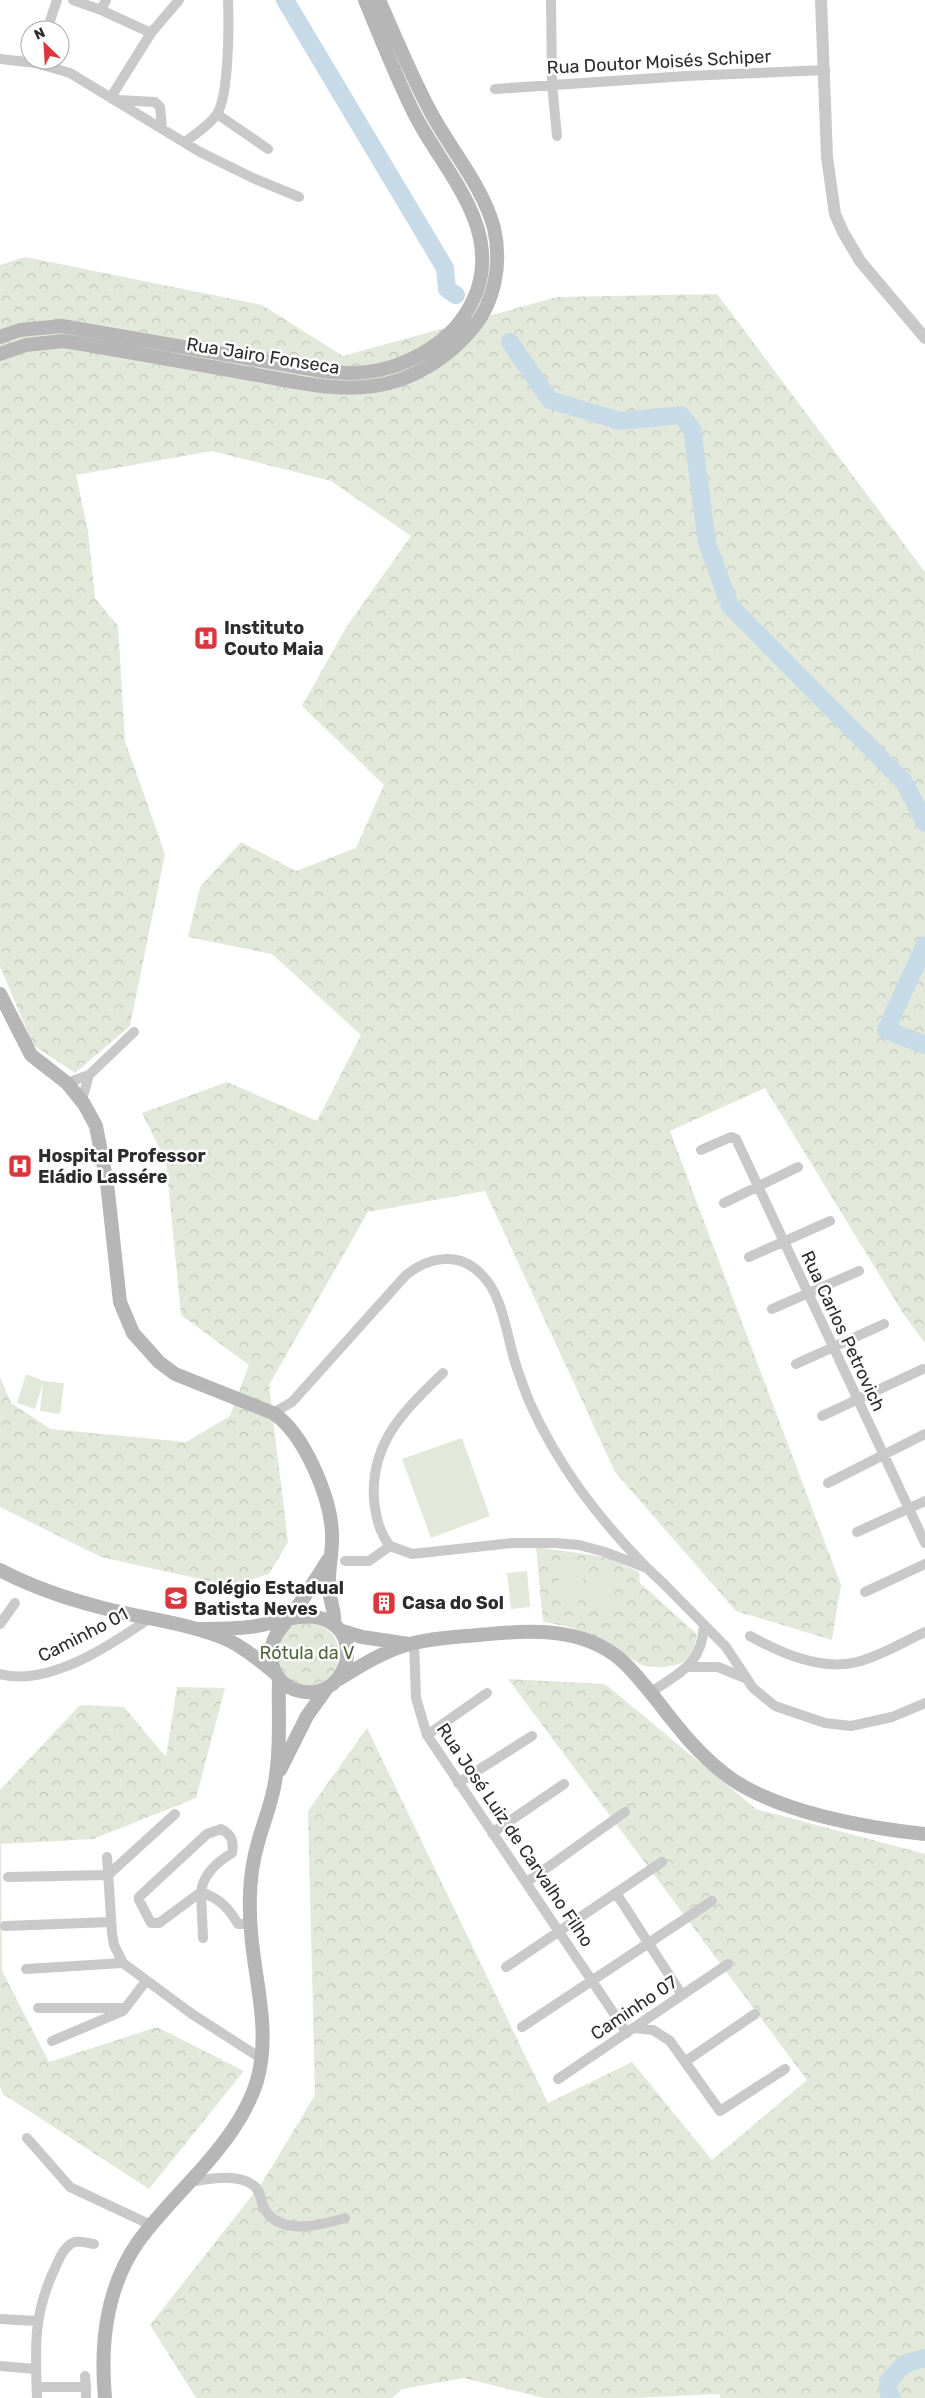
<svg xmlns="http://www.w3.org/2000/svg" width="925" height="2398" font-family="Rubik,sans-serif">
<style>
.forest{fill:url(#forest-crowns)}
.garden{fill:#e2e9da}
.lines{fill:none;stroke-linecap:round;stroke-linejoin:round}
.river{stroke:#c7dae8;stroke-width:18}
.minor{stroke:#c9c9c9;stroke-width:10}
.tertiary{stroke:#c9c9c9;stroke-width:12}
.secondary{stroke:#b6b6b6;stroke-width:14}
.labels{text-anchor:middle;stroke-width:5;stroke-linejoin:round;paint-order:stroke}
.street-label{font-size:18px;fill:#2c2c2c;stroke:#fff}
.poi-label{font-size:18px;font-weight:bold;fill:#2c2c2c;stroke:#fff;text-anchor:start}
.park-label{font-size:18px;fill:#4e653c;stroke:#fff}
</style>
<defs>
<pattern id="forest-crowns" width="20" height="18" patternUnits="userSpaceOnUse" patternTransform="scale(1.25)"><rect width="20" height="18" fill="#e2e9da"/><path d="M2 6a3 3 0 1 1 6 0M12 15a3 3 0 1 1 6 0" fill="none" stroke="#c2c8bb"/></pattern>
</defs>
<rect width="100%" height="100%" fill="#fff"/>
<path class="forest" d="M25 257 262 305 343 356 557 297 717 294 925 572V1343L904 1315 765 1088 670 1131 841 1585 832 1640 736 1611 615 1472 485 1191 368 1212 269 1385 288 1542 269 1574 231 1586 101 1557 0 1507V1377L11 1403 51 1429 186 1442 230 1416 249 1365 181 1315 166 1161 142 1113 227 1082 317 1121 361 1035 272 954 188 937 200 887 241 842 296 871 356 848 384 785 302 706 347 626 411 536 331 481 212 451 76 475 88 531 95 598 118 626 125 741 165 854 130 1026 75 1073 33 1045 0 966V265Z
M536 1547 606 1557 639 1572 640 1583 697 1634C695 1642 695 1650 690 1656 682 1668 652 1670 640 1664 626 1656 616 1646 601 1639 581 1630 564 1625 543 1622Z
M275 1654a32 32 0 1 1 64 0a32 32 0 1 1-64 0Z
M508 1679 605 1684 756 1809 925 1854V2398H720V2394L630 2398H544L464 2378 402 2389 392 2398H196L150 2325 262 2183 315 2095 308 1811 367 1728 548 2103 632 2062 712 2160 807 2080Z
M177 1687 225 1688 196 1798 93 1839 1 1844 2 1971 49 2062 157 2027 244 2071 149 2189 3 2094 0 2087V1790L80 1705 124 1707 166 1757Z"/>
<path class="garden" d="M26 1374 44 1381 64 1383 60 1414 40 1411 43 1383 35 1409 17 1403Z
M462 1438 490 1516 431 1538 402 1459Z
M562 1565 585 1570 578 1605 555 1600Z
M527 1571 530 1607 511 1609 507 1573Z
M593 1572 617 1576 610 1611 587 1607Z"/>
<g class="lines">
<path class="river" d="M285 0 445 268 447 289 456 295
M510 342 550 400 620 421 681 415 692 429 707 543 730 606 904 782 925 823
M925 945 886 1030 925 1045
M892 2398 889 2395 888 2382 904 2364 925 2358"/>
<path class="minor" d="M73 0 101 10 151 33
M551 0 552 84 557 136
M101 10 106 0
M47 30 57 0
M0 59 36 63 70 73 200 152 255 179 299 197
M495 89 686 76 825 70
M111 97 151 33 179 0
M119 100 155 102 160 107 162 128
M217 114 268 149
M185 142C195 134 209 126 217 114 229 96 229 24 228 0
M67 1083 89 1075 134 1032
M82 1100 89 1075
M701 1150 731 1137 736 1139 925 1543
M724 1203 798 1167
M749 1257 830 1221
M772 1309 859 1271
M796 1364 884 1324
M273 1413 292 1402 406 1275C428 1257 459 1251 481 1274 503 1295 506 1333 515 1362 519 1375 524 1388 529 1401 558 1466 598 1518 647 1568
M822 1416 923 1369
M828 1483 925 1434
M857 1532 925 1501
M390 1546 412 1554 512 1543H555L579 1545 605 1552 647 1568 664 1584 726 1647 753 1688 775 1706 825 1723 851 1726 892 1717 925 1703
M390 1546C379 1532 376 1517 374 1500 370 1442 405 1410 443 1373
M345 1561H369L390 1546
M865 1592 925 1564
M0 1624 15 1603
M750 1636C781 1653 821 1671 857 1662 881 1656 903 1642 925 1632
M414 1643 416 1698 427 1735 627 2033
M689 1667H718L745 1678
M0 1674C49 1687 111 1645 150 1618
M650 1693C680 1672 702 1665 704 1625
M427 1735 487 1693
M458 1783 532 1736
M492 1833 564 1784
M107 1857 112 1933 114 1945 123 1963 192 2014 262 2059
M8 1877 108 1875 175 1814
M527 1882 625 1812
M616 1893 682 1995
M5 1926 110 1922
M203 1938 201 1892C203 1874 217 1862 232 1853 234 1841 232 1835 221 1829L207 1834 139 1897V1900L151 1923H159L201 1892C220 1899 228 1907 238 1924H251
M506 1967 662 1862
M26 1969 123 1963
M38 2008H125
M522 2027 712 1901
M634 2028 653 2030 670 2041 720 2111 785 2069
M52 2041 123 2011 146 1981
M686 2061 755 2014
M558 2079 728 1964
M27 2138 70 2187 151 2225
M190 2182C209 2179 236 2173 253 2185 261 2190 260 2200 264 2208 280 2237 321 2225 345 2218
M0 2319 37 2321
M0 2366 35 2369
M85 2376 86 2387
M37 2387H86V2398
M37 2398C35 2347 33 2313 56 2266 60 2257 65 2245 75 2242 81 2241 88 2243 94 2244"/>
<path class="tertiary" d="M821 0 827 157 835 214 843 232 860 261 925 338"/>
<path class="secondary" d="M0 337 20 330 62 326 322 371C364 377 401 370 437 344 455 331 469 312 477 291 500 224 443 170 415 115 396 77 381 39 365 0
M0 354 26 345 63 341C126 351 189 363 252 374 292 381 333 392 374 386 412 381 448 358 472 329 495 302 502 263 494 228 482 184 449 148 429 109 410 73 395 36 379 0
M0 994 31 1055 67 1083 84 1104 96 1126 107 1183 120 1302 133 1333 159 1362 175 1374 273 1413C304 1433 331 1498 332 1534 333 1551 328 1569 329 1587 329 1600 336 1612 334 1625
M0 1570C32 1587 68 1599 103 1608 145 1619 189 1623 228 1640 245 1648 260 1661 275 1673
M196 1629C214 1629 232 1629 249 1627 272 1625 299 1612 320 1618 370 1631 345 1709 293 1689 284 1685 276 1677 273 1667 269 1653 271 1640 281 1628 299 1607 313 1584 328 1560
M339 1630 362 1637 409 1644
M339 1679C360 1666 386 1650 410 1644 432 1638 456 1637 478 1635 526 1631 579 1625 620 1659 633 1670 644 1685 655 1698 678 1728 701 1758 733 1780 783 1813 866 1828 925 1834
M280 1770 307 1716 327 1688
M105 2398C100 2344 106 2288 138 2242 156 2217 178 2195 199 2172 223 2145 246 2116 257 2081 273 2025 250 1968 250 1912 249 1888 252 1862 259 1839 265 1818 274 1797 276 1775 281 1743 278 1711 279 1679"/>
</g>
<defs>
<g id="hospital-square" transform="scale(1.25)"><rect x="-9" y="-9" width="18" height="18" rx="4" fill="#db363c" stroke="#fff"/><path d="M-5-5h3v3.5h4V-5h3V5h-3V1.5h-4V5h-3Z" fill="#fff"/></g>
<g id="school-square" transform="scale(1.25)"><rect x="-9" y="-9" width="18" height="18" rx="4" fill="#db363c" stroke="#fff"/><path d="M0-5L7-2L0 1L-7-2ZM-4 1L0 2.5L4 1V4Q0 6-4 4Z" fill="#fff"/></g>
<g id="building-square" transform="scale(1.25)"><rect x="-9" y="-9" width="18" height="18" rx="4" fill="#db363c" stroke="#fff"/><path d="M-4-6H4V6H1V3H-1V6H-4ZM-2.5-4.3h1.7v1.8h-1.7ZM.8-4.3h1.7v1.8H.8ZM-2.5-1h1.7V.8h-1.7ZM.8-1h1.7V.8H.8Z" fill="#fff"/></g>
</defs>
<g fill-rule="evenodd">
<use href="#hospital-square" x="206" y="638"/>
<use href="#hospital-square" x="20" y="1166"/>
<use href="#school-square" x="176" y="1598"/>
<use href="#building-square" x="384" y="1603"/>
</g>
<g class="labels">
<g class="street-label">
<text transform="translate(659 62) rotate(-3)" y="6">Rua Doutor Moisés Schiper</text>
<text transform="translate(263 356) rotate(9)" y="6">Rua Jairo Fonseca</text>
<text transform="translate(843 1331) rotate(65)" y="6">Rua Carlos Petrovich</text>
<text transform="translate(83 1635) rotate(-27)" y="6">Caminho 01</text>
<text transform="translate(515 1835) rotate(56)" y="6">Rua José Luiz de Carvalho Filho</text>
<text transform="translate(634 2008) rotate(-34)" y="6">Caminho 07</text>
</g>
<g class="poi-label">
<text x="224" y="634">Instituto<tspan x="224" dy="21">Couto Maia</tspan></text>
<text x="38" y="1162">Hospital Professor<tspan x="38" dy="21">Eládio Lassére</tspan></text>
<text x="194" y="1594">Colégio Estadual<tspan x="194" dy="21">Batista Neves</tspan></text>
<text x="402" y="1609">Casa do Sol</text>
</g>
<g class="park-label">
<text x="307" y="1659">Rótula da V</text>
</g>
</g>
<g transform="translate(45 45) rotate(335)"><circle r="24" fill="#ffffff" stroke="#ababab"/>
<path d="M0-4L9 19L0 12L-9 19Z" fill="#db363c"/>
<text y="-8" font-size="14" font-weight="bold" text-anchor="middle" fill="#2c2c2c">N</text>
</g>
</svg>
